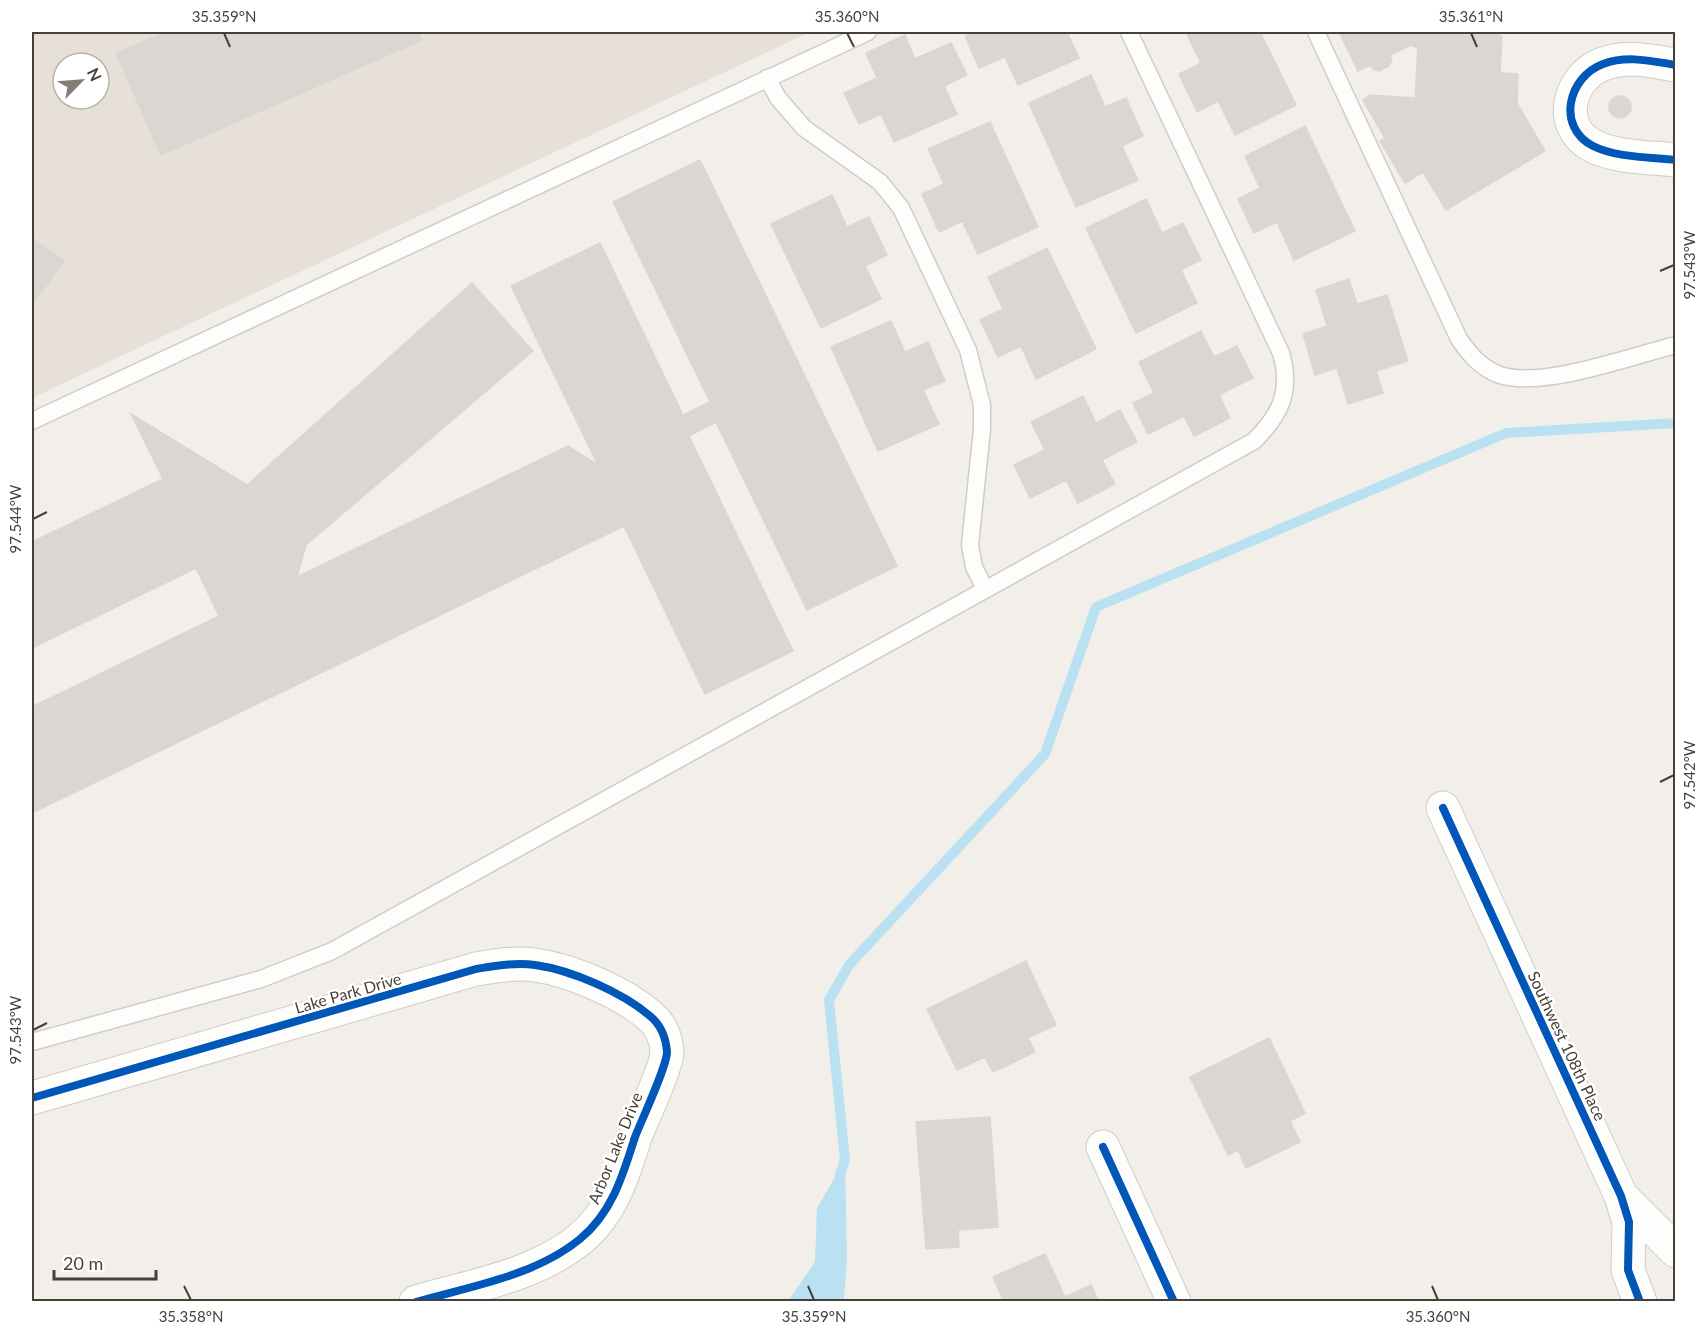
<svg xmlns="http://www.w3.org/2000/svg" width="1707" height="1333" font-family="Lato,sans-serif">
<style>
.residential{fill:#e6e0d8;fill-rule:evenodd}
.water{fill:#b9e1f1}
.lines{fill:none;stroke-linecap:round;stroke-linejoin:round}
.stream{stroke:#b9e1f1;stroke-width:10}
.building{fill:#dad6d2;stroke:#dad6d0;stroke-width:1.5}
.lane-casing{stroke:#d0ccc8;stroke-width:19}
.street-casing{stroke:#d0ccc8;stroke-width:35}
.lane{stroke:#fdfdfc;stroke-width:16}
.street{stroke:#fdfdfc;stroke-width:33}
.cycleway-casing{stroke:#fff;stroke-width:11}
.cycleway{stroke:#0057b8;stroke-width:8}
.ticks{fill:none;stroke:#483f36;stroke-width:2}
.labels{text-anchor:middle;stroke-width:5;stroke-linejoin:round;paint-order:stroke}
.street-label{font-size:16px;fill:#483f36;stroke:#fff}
.neatline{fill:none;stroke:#483f36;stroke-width:2}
.ticks-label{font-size:15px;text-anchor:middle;fill:#483f36}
</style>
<rect width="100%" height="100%" fill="#f2efeb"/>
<path class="residential" d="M32 32H810L32 398ZM63 63H99V99H63Z"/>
<path class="water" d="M845 1160 847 1259 844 1298 843 1301H788L815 1262 817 1208Z"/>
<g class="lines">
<path class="stream" d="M840 1174 845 1160 829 1000 849 965 1045 754 1096 607 1506 433 1676 423"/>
</g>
<path class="building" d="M166 32H418L422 40 161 155 116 53Z
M976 32H1067L1079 58 1018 85 1005 57 979 68 965 36Z
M1186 32H1260L1296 105 1235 135 1218 101 1197 112 1179 74 1201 63Z
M1339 32H1493L1502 37 1500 73 1518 74 1517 103 1545 151 1446 210 1423 172 1405 183 1380 141 1385 138 1363 100 1370 95 1415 98 1418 48 1411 45 1390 55 1392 60 1389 66 1379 71 1373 69 1370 65 1358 71Z
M905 35 915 59 951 43 967 75 944 86 957 114 894 142 881 114 859 124 844 93 877 78 866 53Z
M1091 75 1105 107 1126 98 1143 136 1122 146 1138 180 1076 207 1029 103Z
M1609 107a11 11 0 1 1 22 0a11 11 0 1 1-22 0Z
M990 122 1038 227 978 254 962 221 939 232 922 194 944 184 928 149Z
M1305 126 1355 231 1294 260 1277 222 1254 233 1238 199 1260 188 1245 156Z
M700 160 897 566 807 610 716 422 689 436 793 651 705 694 624 526 32 813V707L219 616 196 568 32 648V542L163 479 131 414 247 485 472 283 533 351 306 545 297 577 568 446 598 465 511 286 600 243 683 415 710 402 613 202Z
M832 195 847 227 869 217 887 255 865 266 881 299 821 328 771 224Z
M1146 199 1162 233 1183 223 1201 260 1181 270 1197 303 1136 333 1086 228Z
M32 238 64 261 32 305Z
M1047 248 1096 349 1036 379 1021 346 998 357 980 320 1003 309 988 277Z
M1349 279 1357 304 1387 295 1408 361 1376 371 1383 393 1348 404 1337 368 1315 375 1303 334 1327 326 1316 290Z
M891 321 905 352 928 342 945 381 923 390 939 424 878 451 831 347Z
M1201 331 1214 357 1237 346 1253 378 1219 395 1230 418 1194 436 1184 416 1148 434 1133 403 1154 393 1139 362Z
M1083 396 1096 423 1120 410 1137 442 1102 460 1115 484 1078 503 1066 480 1030 498 1014 465 1045 450 1031 422Z
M1026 961 1056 1025 1028 1038 1035 1052 993 1072 985 1057 957 1070 927 1009Z
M1269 1038 1305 1113 1290 1121 1300 1142 1246 1168 1238 1150 1228 1155 1190 1077Z
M990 1117 998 1227 958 1230 959 1247 926 1249 916 1122Z
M1045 1254 1065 1297 1091 1285 1099 1302H1004L993 1277Z"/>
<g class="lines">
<g class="lane-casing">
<path id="lane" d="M1316 32 1459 339C1470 355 1481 368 1500 375 1543 389 1631 356 1676 345
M767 78 778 98 804 128 880 182 901 208 968 350 982 405V429L970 545 974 567 985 589
M32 421 868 32
M32 1042 261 979 332 951 1254 441C1281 414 1292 391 1281 353L1129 32"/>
</g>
<g class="street-casing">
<path id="street" d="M1676 65C1651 61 1627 55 1603 64 1568 77 1556 127 1593 146 1617 158 1650 157 1676 160
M1443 808 1621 1196 1629 1222 1628 1270 1640 1302
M32 1098 476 969C495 966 516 962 535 965 571 970 622 992 650 1016 661 1025 666 1039 667 1052 667 1066 642 1119 635 1137 623 1175 612 1213 580 1239 535 1276 471 1286 416 1302
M1103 1147 1174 1302
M1622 1197 1676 1251"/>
</g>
<use href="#lane" class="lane"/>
<use href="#street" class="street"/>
<g class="cycleway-casing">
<path id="cycleway" d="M1676 65C1651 61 1627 55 1603 64 1568 77 1556 127 1593 146 1617 158 1650 157 1676 160
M1443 808 1621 1196 1629 1222 1628 1270 1640 1302
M32 1098 476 969C495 966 516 962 535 965 571 970 622 992 650 1016 661 1025 666 1039 667 1052 667 1066 642 1119 635 1137 623 1175 612 1213 580 1239 535 1276 471 1286 416 1302
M1103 1147 1174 1302"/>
</g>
<use href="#cycleway" class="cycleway"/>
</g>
<path class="ticks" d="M224 33 230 47M847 33 854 47M1471 33 1477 47M1660 271 1674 265M33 519 47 512M1660 782 1674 775M33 1030 47 1023M184 1286 191 1300M808 1286 814 1300M1432 1286 1438 1300"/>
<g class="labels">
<g class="street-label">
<text transform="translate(348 993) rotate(-16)" y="6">Lake Park Drive</text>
<text transform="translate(1567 1046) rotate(65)" y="6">Southwest 108th Place</text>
<text transform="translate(615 1148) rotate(-68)" y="6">Arbor Lake Drive</text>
</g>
</g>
<rect width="1707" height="1333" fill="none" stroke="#ffffff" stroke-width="66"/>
<g transform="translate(81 81) rotate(65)"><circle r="28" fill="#ffffff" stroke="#b6b2af" stroke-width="1.5"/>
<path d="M0-4.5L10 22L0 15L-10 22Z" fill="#847d75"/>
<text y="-9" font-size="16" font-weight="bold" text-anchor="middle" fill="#483f36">N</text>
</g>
<path d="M54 1270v9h102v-9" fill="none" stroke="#483f36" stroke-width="3"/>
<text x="63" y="1270" font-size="18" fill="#483f36" stroke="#ffffff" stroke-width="4.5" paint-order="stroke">20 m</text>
<rect x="33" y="33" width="1641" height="1267" class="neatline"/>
<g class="ticks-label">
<text x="224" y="22">35.359°N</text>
<text x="847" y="22">35.360°N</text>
<text x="1471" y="22">35.361°N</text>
<text transform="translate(1690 265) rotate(-90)" y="5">97.543°W</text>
<text transform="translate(16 519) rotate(-90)" y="5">97.544°W</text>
<text transform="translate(1690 775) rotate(-90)" y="5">97.542°W</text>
<text transform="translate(16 1030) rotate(-90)" y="5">97.543°W</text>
<text x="191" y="1322">35.358°N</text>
<text x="814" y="1322">35.359°N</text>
<text x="1438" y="1322">35.360°N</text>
</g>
</svg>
